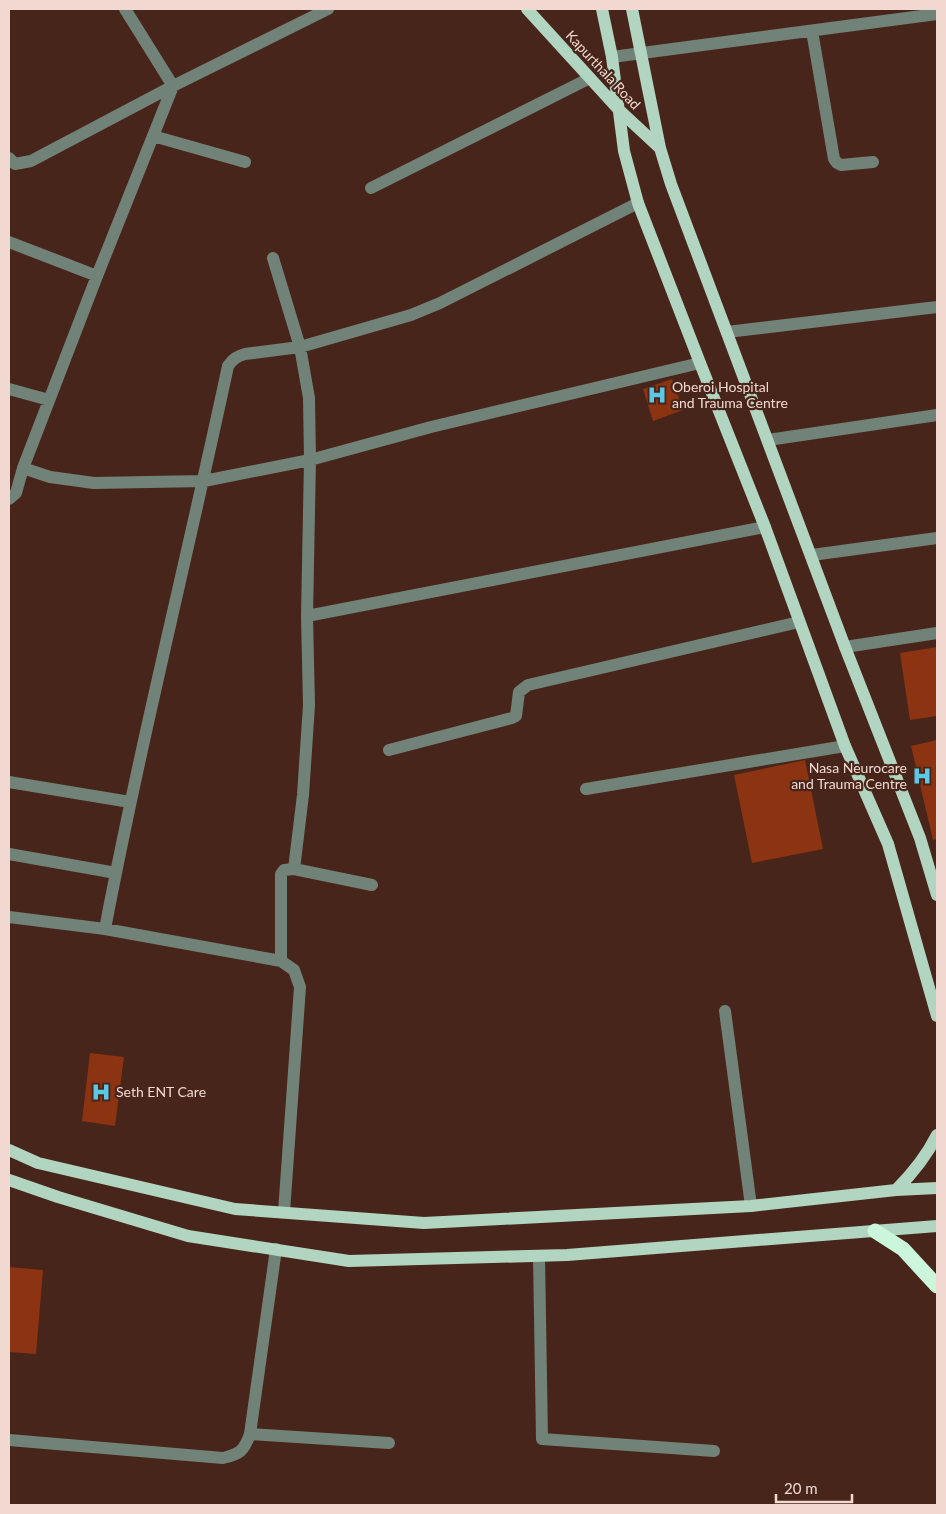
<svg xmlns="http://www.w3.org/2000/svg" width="946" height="1514" font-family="Lato,sans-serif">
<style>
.building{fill:#8c3312}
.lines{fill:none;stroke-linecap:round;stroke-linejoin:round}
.minor{stroke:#718278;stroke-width:12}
.major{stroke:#b1d5c0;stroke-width:12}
.highway{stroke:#cbf6dc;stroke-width:15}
.labels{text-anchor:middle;stroke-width:4.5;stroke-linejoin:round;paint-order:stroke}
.street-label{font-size:14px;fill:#f1d9d1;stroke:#48251a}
.poi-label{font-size:14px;fill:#f1d9d1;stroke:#48251a;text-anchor:start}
</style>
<rect width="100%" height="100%" fill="#48251a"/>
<path class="building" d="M672 379 683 410 653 421 643 389Z
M937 647V716L910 720 900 653Z
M937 740V839L933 840 911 746Z
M805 760 823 849 752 863 734 775Z
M90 1053 124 1057 115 1126 82 1121Z
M9 1267 43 1270 36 1354 9 1352Z"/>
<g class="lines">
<path class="minor" d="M812 31 834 159 837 163 841 165 873 162
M612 57 937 14
M153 136 245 162
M9 158 15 164 31 161 173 86 328 9
M371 188 590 78
M9 242 97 276
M273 258 300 347 309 398 310 460 307 616 309 705 303 795 294 869 284 870 281 874V961
M727 332 937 307
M9 389 49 400
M768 440 937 415
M23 468 50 477 94 483 204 481 310 460 431 427 700 363
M9 499 16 493 23 468 97 276 173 86 125 9
M812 555 937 538
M307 616 765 527
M845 647 937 633
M389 750 512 718 516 716 519 692 528 685 799 622
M9 782 130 802
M586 789 845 746
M9 854 116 873
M294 869 372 885
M9 917 105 929 281 961 294 970 300 987 284 1212
M105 929C141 740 188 554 228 366 233 359 237 356 245 354L300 347 411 315 440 303 638 203
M725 1011 751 1206
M539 1256 542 1439 714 1451
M250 1434 389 1443
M9 1440 223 1458C240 1454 244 1451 250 1434L276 1249"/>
<path class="major" d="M527 9 620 111 660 148
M602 9 612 57 624 151 638 203 700 363 765 527 845 746 888 844 937 1016
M632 9 660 148 671 184 845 647 920 838 937 895
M9 1150 38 1163 235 1209 424 1223 751 1206 896 1190 937 1188
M9 1180 58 1197 188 1236 349 1261 567 1255 937 1226
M896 1190C913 1173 926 1157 937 1135"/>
<path class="highway" d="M875 1231 903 1249 937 1286"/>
</g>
<defs>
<g id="hospital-bare" transform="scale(1.5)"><path d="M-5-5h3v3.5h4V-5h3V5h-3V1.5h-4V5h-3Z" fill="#5bc8e6" stroke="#48251a" stroke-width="2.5" paint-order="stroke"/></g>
</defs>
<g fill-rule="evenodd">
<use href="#hospital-bare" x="657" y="395"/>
<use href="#hospital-bare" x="922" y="776"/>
<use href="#hospital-bare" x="101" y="1092"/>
</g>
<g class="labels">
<g class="street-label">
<text transform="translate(603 70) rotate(47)" y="5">Kapurthala Road</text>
</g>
<g class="poi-label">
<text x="672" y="392">Oberoi Hospital<tspan x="672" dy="16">and Trauma Centre</tspan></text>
<text x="907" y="773" text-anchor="end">Nasa Neurocare<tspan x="907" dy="16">and Trauma Centre</tspan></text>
<text x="116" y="1097">Seth ENT Care</text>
</g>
</g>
<rect width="946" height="1514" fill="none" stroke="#f1d9d1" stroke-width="20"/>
<path d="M776 1494v8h76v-8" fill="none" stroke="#f1d9d1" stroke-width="2.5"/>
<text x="784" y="1494" font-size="15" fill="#f1d9d1" stroke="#48251a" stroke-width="4" paint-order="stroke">20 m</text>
</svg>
